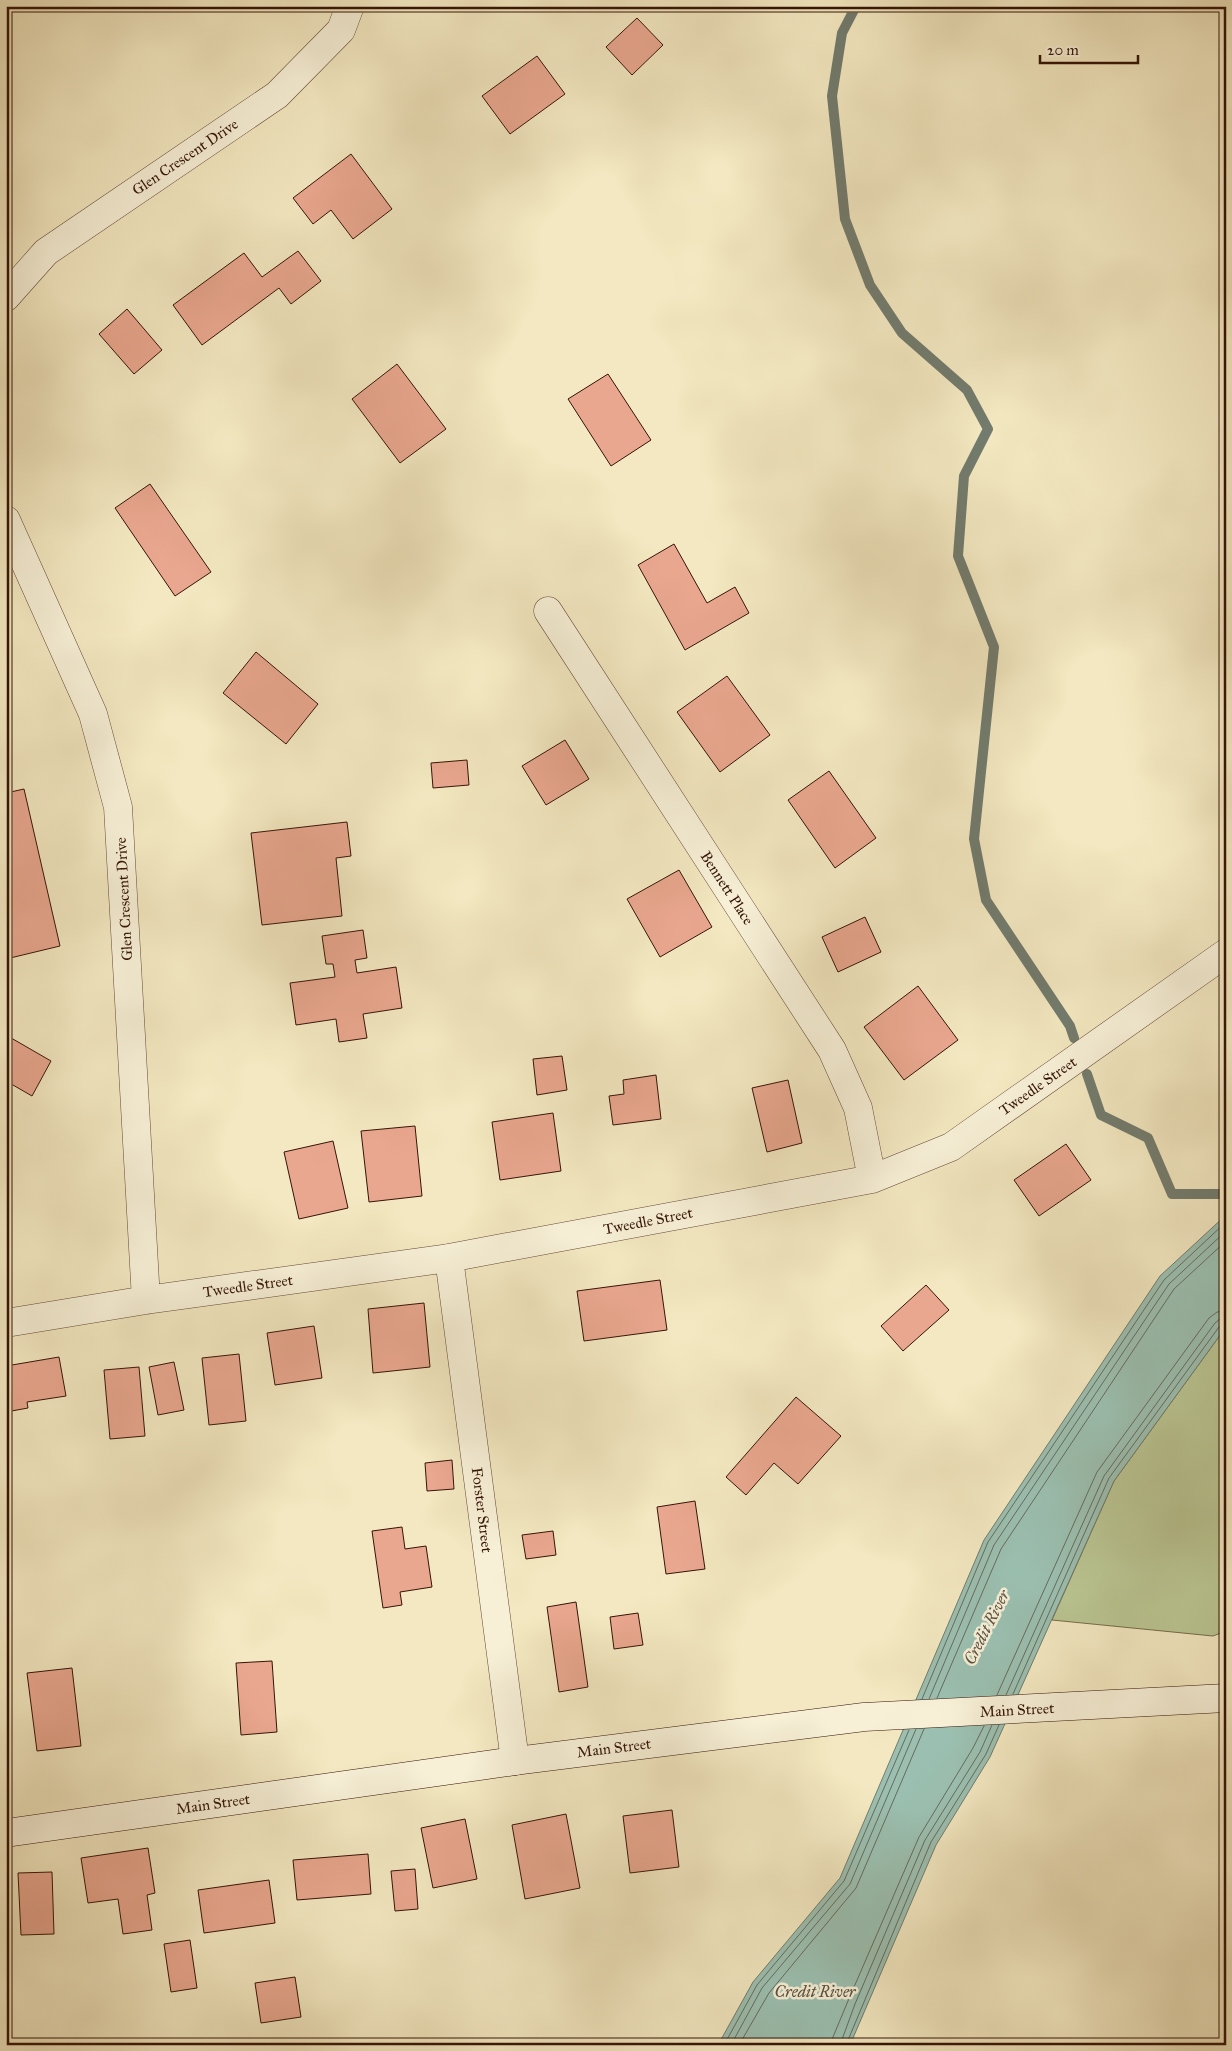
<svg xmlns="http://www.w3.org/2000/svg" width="1232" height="2051" font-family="'IM FELL Great Primer',serif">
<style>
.green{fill:#bac693;stroke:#786d4d}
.water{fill:#9bc0b1;stroke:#727b6d}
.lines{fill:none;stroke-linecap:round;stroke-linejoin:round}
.shore{stroke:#686a5c;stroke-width:1}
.stream{stroke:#727b6d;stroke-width:10}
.building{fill:#e9a78f;stroke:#351407}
.minor-casing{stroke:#644936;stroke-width:29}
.secondary-casing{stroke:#351407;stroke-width:29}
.minor{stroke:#f7f0d7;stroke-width:28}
.secondary{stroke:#f7f0d7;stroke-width:28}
.labels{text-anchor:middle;stroke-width:5;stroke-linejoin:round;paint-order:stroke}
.street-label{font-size:15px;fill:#351407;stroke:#f7f0d7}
.water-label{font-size:16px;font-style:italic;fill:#595042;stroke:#f7f0d7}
</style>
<rect width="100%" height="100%" fill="#f3e8c1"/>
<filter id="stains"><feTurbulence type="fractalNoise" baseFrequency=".004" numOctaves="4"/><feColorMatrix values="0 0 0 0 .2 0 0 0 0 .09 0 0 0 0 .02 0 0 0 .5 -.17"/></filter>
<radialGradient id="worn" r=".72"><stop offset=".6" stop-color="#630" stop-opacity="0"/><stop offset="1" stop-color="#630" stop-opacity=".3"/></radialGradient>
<path class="green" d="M1226 1327V1631L1213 1636 1052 1620 1114 1481Z"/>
<path class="water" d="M1226 1215V1327L1114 1481 990 1757 936 1845 850 2045H718L753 1982 840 1878 984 1540 1160 1276Z"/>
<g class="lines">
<path class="shore" d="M1013 1694 1109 1478 1219 1327 1226 1324
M997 1695 1097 1472 1209 1318 1217 1312 1226 1311
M1006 1695 1104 1476 1215 1323 1220 1319 1226 1318
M937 1698 1001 1549 1174 1289 1226 1241
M922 1699 988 1542 1164 1280 1226 1222
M929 1699 994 1545 1169 1284 1226 1231
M724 2045 757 1985 844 1881 909 1730
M731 2045 762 1988 850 1884 916 1729
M739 2045 769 1993 856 1888 924 1729
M832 2045 833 2037 848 2001 919 1837 973 1748 984 1726
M840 2045 855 2004 925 1840 980 1752 992 1725
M846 2045 931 1842 986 1754 999 1725"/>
<path class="stream" d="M856 6 842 33 832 96 845 219 870 285 902 333 967 390 988 429 964 476 958 556 994 647 974 839 986 900 1070 1026 1074 1038
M1087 1074 1101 1115 1148 1138 1172 1194H1226"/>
</g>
<path class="building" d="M637 18 663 45 632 75 606 47Z
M537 56 565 94 510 134 482 96Z
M351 154 392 209 353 239 331 210 313 224 293 198Z
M298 251 321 281 291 304 279 288 202 345 173 305 244 253 262 277Z
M127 309 162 350 134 374 99 334Z
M397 364 446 429 400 463 352 399Z
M608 374 651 440 611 466 568 399Z
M150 484 211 572 175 596 115 508Z
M674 544 707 603 735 587 749 613 685 650 638 565Z
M256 652 318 704 286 744 223 693Z
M727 676 770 735 720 772 677 712Z
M565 740 589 779 546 805 522 766Z
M467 760 469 785 433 788 431 763Z
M829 771 876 838 835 868 788 800Z
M24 789 60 946 6 959V793Z
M347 822 351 856 336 858 342 916 262 925 251 833Z
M679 870 712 927 660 957 627 899Z
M865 917 881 952 838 972 822 937Z
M363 930 367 958 355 960 357 973 396 967 402 1008 363 1014 367 1038 339 1042 336 1019 296 1025 290 983 335 977 333 964H326L322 936Z
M918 986 958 1040 904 1080 864 1027Z
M6 1035 51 1061 32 1096 6 1081Z
M562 1056 567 1090 537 1095 533 1059Z
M656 1075 661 1119 613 1125 609 1096 624 1094 623 1080Z
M788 1080 802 1143 767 1152 752 1088Z
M553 1113 561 1171 500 1180 492 1122Z
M415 1126 422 1196 369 1202 361 1131Z
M333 1141 348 1208 299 1219 284 1152Z
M1066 1144 1091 1180 1039 1216 1014 1180Z
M660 1280 667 1330 584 1341 577 1291Z
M926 1285 949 1310 903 1351 881 1326Z
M424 1303 430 1367 373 1373 368 1309Z
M314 1326 322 1378 275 1385 267 1333Z
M239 1354 246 1421 209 1425 202 1358Z
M59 1357 66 1396 27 1402 28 1408 6 1412V1366Z
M174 1362 184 1410 158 1415 149 1367Z
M139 1367 145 1436 110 1439 104 1370Z
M796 1397 841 1436 798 1484 774 1463 746 1495 726 1477Z
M452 1460 454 1489 427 1491 425 1463Z
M695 1501 705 1569 666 1574 657 1507Z
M402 1527 405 1549 426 1546 432 1587 400 1592 402 1605 383 1608 372 1531Z
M553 1531 556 1555 526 1559 522 1535Z
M576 1602 588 1687 559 1692 547 1607Z
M638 1613 643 1645 614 1649 610 1617Z
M272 1661 277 1732 241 1735 236 1663Z
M72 1668 81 1746 37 1751 27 1673Z
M672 1810 679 1867 630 1873 623 1816Z
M566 1814 580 1888 525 1899 512 1825Z
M465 1819 477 1879 433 1888 421 1828Z
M148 1848 155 1893 147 1895 152 1930 123 1934 118 1899 88 1903 81 1858Z
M368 1854 371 1894 297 1900 293 1860Z
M415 1869 418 1909 395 1911 391 1871Z
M52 1872 54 1934 21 1935 18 1873Z
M269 1880 275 1923 204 1933 198 1890Z
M190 1940 197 1988 171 1992 164 1944Z
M295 1977 301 2017 261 2023 255 1983Z"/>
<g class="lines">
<g class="minor-casing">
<path id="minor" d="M6 297 46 252 277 95 341 30 350 6
M6 520 93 714 118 807 146 1300
M548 611 832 1050 858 1108 872 1179
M449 1258 515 1761
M6 1323 146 1300 449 1258 872 1179 951 1147 1226 953"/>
</g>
<g class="secondary-casing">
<path id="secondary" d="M6 1833 515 1761 864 1717 1226 1698"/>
</g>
<use href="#minor" class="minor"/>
<use href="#secondary" class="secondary"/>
</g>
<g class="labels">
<g class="street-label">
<text transform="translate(185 157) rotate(-34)" y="5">Glen Crescent Drive</text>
<text transform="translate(727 888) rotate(57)" y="5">Bennett Place</text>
<text transform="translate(124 899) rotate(-93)" y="5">Glen Crescent Drive</text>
<text transform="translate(1038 1086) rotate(-35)" y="5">Tweedle Street</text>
<text transform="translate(648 1221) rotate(-11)" y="5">Tweedle Street</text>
<text transform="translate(248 1286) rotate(-8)" y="5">Tweedle Street</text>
<text transform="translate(482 1510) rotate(83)" y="5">Forster Street</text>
<text transform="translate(1017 1710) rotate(-3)" y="5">Main Street</text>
<text transform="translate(614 1748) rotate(-7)" y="5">Main Street</text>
<text transform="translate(213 1804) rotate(-8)" y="5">Main Street</text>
</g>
<g class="water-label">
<text transform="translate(986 1627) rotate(-63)" y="6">Credit River</text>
<text x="815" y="1997">Credit River</text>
</g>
</g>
<rect width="1232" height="2051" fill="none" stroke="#f3e8c1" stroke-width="25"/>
<rect x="8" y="8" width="1217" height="2036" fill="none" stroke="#351407" stroke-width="2.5"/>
<rect x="12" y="12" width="1207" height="2026" fill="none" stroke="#351407"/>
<path d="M1040 55v8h98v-8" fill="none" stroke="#351407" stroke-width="2.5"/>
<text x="1047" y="55" font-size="15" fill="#351407" stroke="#f7f0d7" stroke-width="4" paint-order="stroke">20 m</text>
<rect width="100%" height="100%" filter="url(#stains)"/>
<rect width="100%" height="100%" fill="url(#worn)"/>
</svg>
